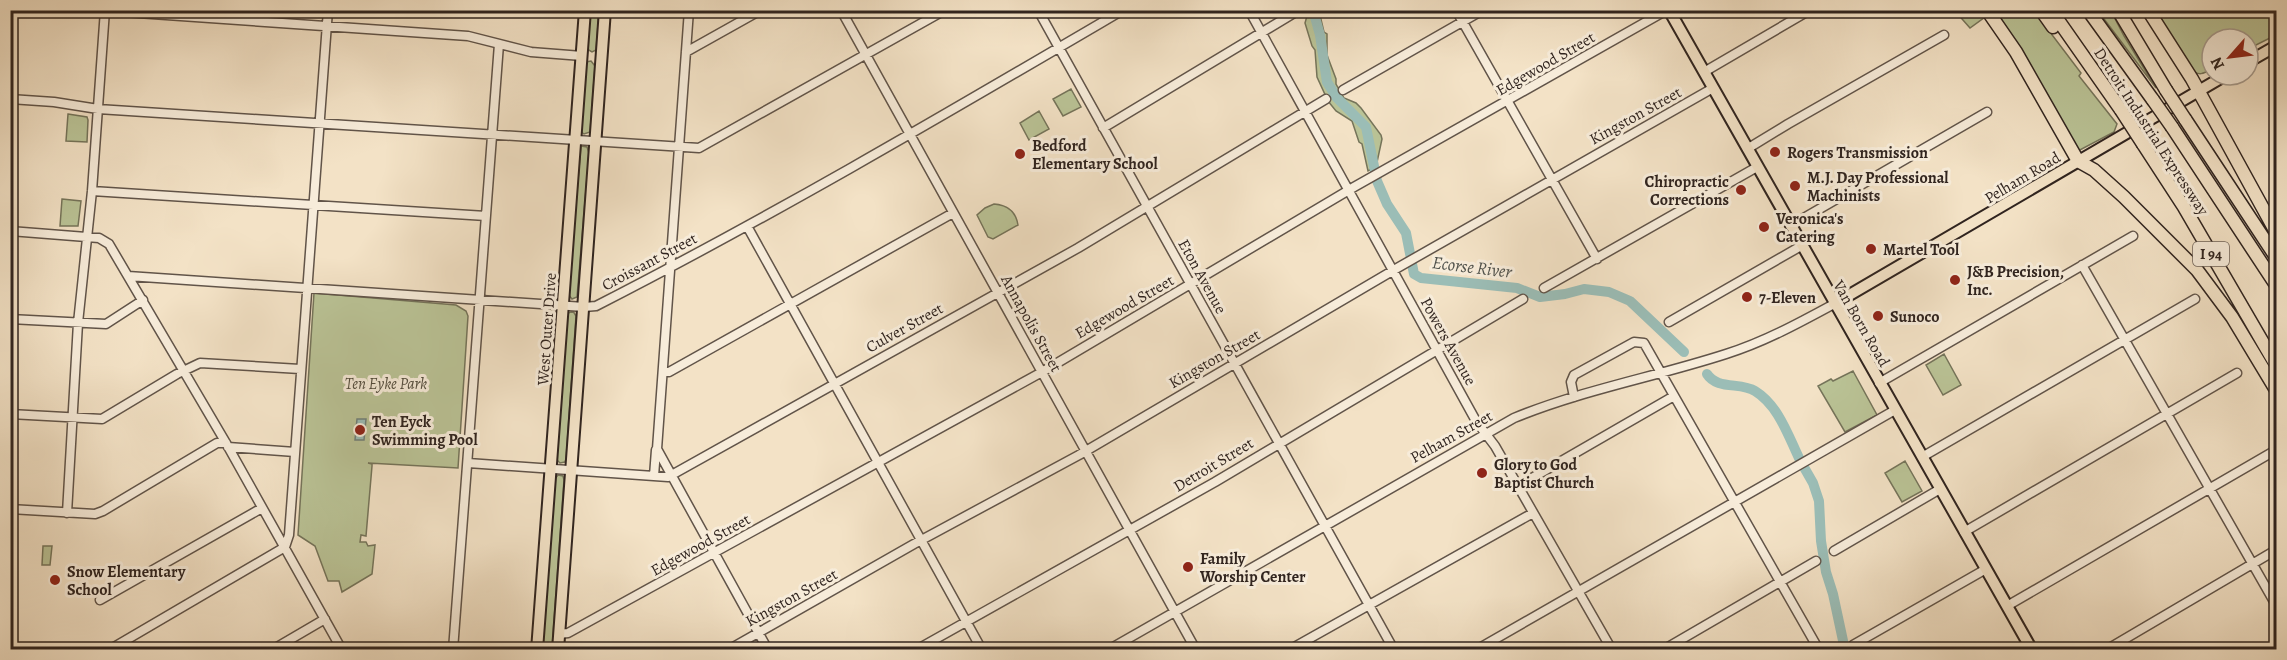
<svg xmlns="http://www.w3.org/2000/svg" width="2287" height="660" font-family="Alegreya,serif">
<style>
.green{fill:#bac396;stroke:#75745a;stroke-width:1.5}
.water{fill:#9bbdb6;stroke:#70807a;stroke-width:1.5}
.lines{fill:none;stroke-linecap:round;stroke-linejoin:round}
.river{stroke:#9bbdb6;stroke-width:10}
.minor-casing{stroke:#615449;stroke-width:11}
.major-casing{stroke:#30241f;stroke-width:14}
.highway-casing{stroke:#30241f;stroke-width:15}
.minor{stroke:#f7ecda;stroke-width:8}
.major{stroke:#f3e2c6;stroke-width:10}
.highway{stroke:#f3e2c6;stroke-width:12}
.highway-bridge-casing{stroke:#30241f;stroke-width:15;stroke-linecap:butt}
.highway-bridge{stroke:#f3e2c6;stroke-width:12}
.poi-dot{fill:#8f2418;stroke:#f7ecda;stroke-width:2}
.labels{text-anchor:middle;stroke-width:6;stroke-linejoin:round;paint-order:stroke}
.shield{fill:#f7ecda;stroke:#6c6057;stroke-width:1.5}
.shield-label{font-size:15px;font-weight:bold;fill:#30241f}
.street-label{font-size:16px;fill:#30241f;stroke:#f7ecda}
.poi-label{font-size:16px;font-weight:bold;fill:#30241f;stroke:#f7ecda;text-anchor:start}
.park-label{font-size:16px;font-style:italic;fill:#524c3d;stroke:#f7ecda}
.water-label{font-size:18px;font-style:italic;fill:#50524c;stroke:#f7ecda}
</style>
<rect width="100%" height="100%" fill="#f3e2c6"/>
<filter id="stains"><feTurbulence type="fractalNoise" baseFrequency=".00333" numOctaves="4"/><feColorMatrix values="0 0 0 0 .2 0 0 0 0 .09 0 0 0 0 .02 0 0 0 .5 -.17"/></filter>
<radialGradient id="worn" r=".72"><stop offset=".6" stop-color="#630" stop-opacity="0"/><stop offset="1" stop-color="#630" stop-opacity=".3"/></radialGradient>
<path class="green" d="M589 11H599L596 50 592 52 587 49Z
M1305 11H1319L1324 32 1327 34V55L1336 79V84L1344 98 1356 103 1361 108 1381 135 1382 139 1376 167 1368 171 1362 144 1359 142 1352 121 1336 111 1328 101 1317 77 1315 50 1312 46 1305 23 1307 16Z
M1955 11H1980L1985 17 1970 28Z
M1989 11H2034L2081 73 2079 76 2117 124 2114 132 2078 151Z
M2098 11H2111L2124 36 2156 88Z
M2154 11H2276V35L2248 49V39H2212V69C2203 74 2199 76 2191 70Z
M591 61 595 66 590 132 584 134 580 131 586 62Z
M1071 89 1081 107 1063 116 1053 99Z
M1039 111 1049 129 1029 140 1020 123Z
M68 114 87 117 88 120 87 142 66 141Z
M581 146 587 147 589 153 577 297 572 299 568 294Z
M62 199 81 201 78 226H60Z
M994 204C1008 205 1016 212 1018 225L993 239 988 237 977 215 985 208Z
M314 293 456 305 466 311 468 316 458 468 368 463 372 464V466L366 536 361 535 360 542H366L368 546 375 545 372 574 342 592 339 581H328L315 546 298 535Z
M573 311 576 316 566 459 565 462 560 463 556 459 566 314Z
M1944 354 1961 385 1943 395 1926 365Z
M1853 371 1877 415 1845 432 1818 386 1831 379 1833 381Z
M1905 461 1922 491 1902 502 1885 473Z
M558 475 563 476 564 480 552 649 542 650 554 480Z
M43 546H52L50 565H42Z"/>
<path class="water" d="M357 419H366L364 440H355Z"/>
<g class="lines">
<path class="river" d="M1313 10 1320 35 1327 82 1337 98 1366 127 1377 181 1387 204 1406 233 1414 274 1421 278 1517 288 1540 297 1565 294 1584 289 1609 292 1630 301 1684 352
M1707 374C1717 390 1741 382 1755 391 1778 405 1788 435 1799 458
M1805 469 1813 483 1819 501 1821 541 1826 572 1833 594 1845 650"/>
<g class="minor-casing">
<path id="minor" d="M94 10 468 36 531 52 582 56
M689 10 657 449 768 650
M841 10 1196 650
M1038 10 1394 650
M1249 10 1476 421 1495 446 1612 650
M1456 10 1597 259
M686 52 761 10
M1704 72 1810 10
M1343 90 1483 10
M10 99 54 102 98 109 699 148 945 10
M1103 128 1299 10
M1747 149 1788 124 1944 35
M92 191 486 216
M747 226 982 650
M1790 226 1987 112
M10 231 99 238 109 244 226 443 342 650
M2082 265 2276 605
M128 276 584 307 596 306C776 214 949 112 1123 10
M1544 288 1757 167
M10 319 106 324 143 300
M1669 322 1801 246
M663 372H669L953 213
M1879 383 2133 236
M1574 397 1571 382 1574 375 1634 342 1644 343 1819 650
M10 414 102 419 177 374 200 363 300 369
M228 447 295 452
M1922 457 2195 299
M468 463 668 477 1078 248 1326 99
M654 476 656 450
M1518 486 1674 396
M10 509 95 514 103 511 217 443H226
M67 513 78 323 92 191 105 10
M1964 532 2237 373
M1834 551 1940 489
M100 600 262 508
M2007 606 2276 450
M559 634 568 633 1042 372 1354 187 1667 10
M1853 645 1986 569
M109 650 285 547 289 535 328 10
M272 650 325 619
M453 650 499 44
M728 650 914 544 1079 455 1399 267 1713 88
M916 650 1215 482 1523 299
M1108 650 1514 418C1582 390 1655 377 1726 354 1764 342 1799 323 1834 304
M1289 650 1533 513
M1476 650 1895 410
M1663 650 1816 561
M2106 650 2276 550
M2276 650V649"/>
</g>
<g class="major-casing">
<path id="major" d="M1669 10 2032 650
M2248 62 2276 46
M1834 304 2226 75
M537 650 585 10
M558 650 605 10"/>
</g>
<g class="highway-casing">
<path id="highway" d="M1987 10 2016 52 2078 161 2094 170 2124 197 2197 270 2232 317 2276 390
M2041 10 2053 27
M2051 10 2121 110
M2088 10 2153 100
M2118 10 2166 90
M2148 10 2192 79 2276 232
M2185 119 2276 257
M2172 127 2276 285
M2143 144 2184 207 2276 365"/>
</g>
<use href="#minor" class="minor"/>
<use href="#major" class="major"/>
<use href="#highway" class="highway"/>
<g class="highway-bridge-casing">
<path id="highway-bridge" d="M2166 90 2185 119
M2153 100 2172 127
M2121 110 2143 144"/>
</g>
<use href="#highway-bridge" class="highway-bridge"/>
</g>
<g class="poi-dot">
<circle cx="1775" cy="152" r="6"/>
<circle cx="1020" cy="154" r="6"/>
<circle cx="1795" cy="186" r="6"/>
<circle cx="1741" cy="190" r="6"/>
<circle cx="1764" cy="227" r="6"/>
<circle cx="1871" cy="249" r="6"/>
<circle cx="1955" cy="280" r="6"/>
<circle cx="1747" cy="297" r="6"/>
<circle cx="1878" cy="316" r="6"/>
<circle cx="360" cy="430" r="6"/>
<circle cx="1482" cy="473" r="6"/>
<circle cx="1188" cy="567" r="6"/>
<circle cx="55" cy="580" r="6"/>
</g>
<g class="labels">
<rect class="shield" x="2193" y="242" width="36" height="24" rx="4.5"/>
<g class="shield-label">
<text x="2211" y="259">I 94</text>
</g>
<g class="street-label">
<text transform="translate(1545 63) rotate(-30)" y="6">Edgewood Street</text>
<text transform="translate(1635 115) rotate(-29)" y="6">Kingston Street</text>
<text transform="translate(2152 131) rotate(57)" y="6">Detroit Industrial Expressway</text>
<text transform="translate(2022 177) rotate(-31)" y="6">Pelham Road</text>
<text transform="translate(649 261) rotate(-28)" y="6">Croissant Street</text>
<text transform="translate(1203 276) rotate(61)" y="6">Eton Avenue</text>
<text transform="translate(1124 306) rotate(-30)" y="6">Edgewood Street</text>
<text transform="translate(1032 323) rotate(61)" y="6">Annapolis Street</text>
<text transform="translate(1862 323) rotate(60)" y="6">Van Born Road</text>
<text transform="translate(904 327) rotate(-29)" y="6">Culver Street</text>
<text transform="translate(546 329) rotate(-86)" y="6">West Outer Drive</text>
<text transform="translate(1449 341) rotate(61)" y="6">Powers Avenue</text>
<text transform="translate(1214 358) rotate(-30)" y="6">Kingston Street</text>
<text transform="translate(1451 436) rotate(-29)" y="6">Pelham Street</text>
<text transform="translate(1213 464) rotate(-31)" y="6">Detroit Street</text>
<text transform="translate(700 544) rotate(-29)" y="6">Edgewood Street</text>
<text transform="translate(791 597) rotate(-29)" y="6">Kingston Street</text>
</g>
<g class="poi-label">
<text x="1032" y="151">Bedford<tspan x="1032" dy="18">Elementary School</tspan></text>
<text x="1787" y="158">Rogers Transmission</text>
<text x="1807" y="183">M.J. Day Professional<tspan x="1807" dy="18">Machinists</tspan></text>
<text x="1729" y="187" text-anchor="end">Chiropractic<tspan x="1729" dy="18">Corrections</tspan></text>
<text x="1776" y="224">Veronica's<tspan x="1776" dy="18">Catering</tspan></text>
<text x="1883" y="255">Martel Tool</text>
<text x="1967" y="277">J&amp;B Precision,<tspan x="1967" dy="18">Inc.</tspan></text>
<text x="1759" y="303">7-Eleven</text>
<text x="1890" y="322">Sunoco</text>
<text x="372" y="427">Ten Eyck<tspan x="372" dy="18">Swimming Pool</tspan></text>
<text x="1494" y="470">Glory to God<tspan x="1494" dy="18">Baptist Church</tspan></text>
<text x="1200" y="564">Family<tspan x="1200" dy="18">Worship Center</tspan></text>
<text x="67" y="577">Snow Elementary<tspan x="67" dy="18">School</tspan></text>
</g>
<g class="park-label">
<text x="386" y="389">Ten Eyke Park</text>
</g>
<g class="water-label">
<text transform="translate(1472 267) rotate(7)" y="6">Ecorse River</text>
</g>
</g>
<rect width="2287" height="660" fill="none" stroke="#f3e2c6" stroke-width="36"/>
<rect x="12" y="12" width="2263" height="636" fill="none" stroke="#30241f" stroke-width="3"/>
<rect x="18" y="18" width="2251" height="624" fill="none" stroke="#30241f" stroke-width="1.5"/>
<g transform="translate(2230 57) rotate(242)"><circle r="28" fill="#f7ecda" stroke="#a79c8f" stroke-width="1.5"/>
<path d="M0-4.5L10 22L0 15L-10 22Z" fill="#8f2418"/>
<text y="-9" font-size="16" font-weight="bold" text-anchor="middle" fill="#30241f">N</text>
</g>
<rect width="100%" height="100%" filter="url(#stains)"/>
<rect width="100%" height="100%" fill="url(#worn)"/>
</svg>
